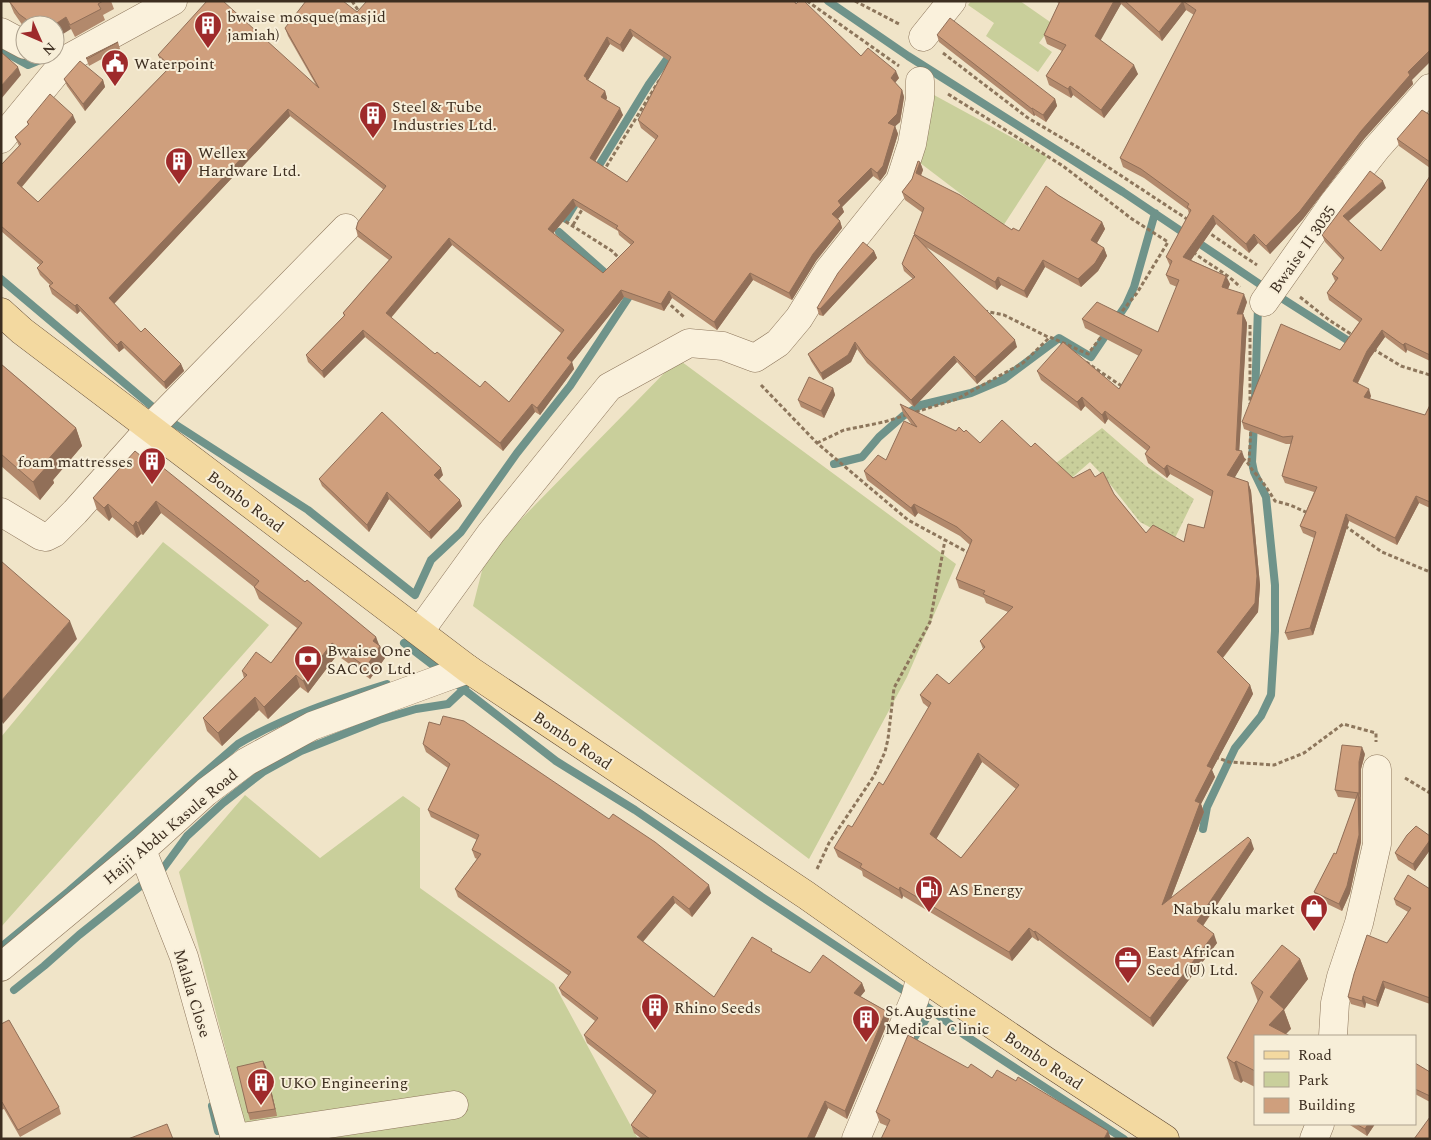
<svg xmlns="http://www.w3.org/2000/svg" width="1431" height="1140" font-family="Spectral,serif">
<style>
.green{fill:#c9cf9b}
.garden{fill:url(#garden-dots)}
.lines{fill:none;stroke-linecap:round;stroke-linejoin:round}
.stream{stroke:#6f938a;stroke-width:8}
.minor-casing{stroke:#8d765c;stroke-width:29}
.major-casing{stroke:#5b4430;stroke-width:29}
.path{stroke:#8d765c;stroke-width:3;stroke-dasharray:4 2.5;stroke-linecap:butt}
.minor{stroke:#faf1dc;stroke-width:28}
.major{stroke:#f3d9a0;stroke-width:28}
.wall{fill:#b2896c;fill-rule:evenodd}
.shaded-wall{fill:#916f58}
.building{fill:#cf9f7d;stroke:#916f58;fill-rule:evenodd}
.labels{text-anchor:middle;stroke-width:4;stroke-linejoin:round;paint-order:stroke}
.poi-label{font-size:16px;fill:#3d2e20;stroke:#f7eed8;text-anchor:start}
.street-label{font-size:16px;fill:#3d2e20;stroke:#f7eed8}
</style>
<defs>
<pattern id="garden-dots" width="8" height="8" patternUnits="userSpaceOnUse" patternTransform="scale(1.25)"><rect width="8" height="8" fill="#c9cf9b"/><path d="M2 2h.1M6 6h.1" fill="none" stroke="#aeb285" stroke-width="1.8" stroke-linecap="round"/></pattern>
</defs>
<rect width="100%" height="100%" fill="#f0e4c8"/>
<path class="green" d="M971 1H1020L1053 24 1039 43 1052 52 1038 72 986 36 994 23 968 5Z
M923 89 1048 157 1003 226 911 156Z
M678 359 956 564 907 677 809 859 473 606 486 555Z
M163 542 269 625 1 927V737Z
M245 795 320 858 403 796 420 808V888L554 984 638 1139H249L179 872Z"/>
<path class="garden" d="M1102 428 1146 466 1194 499 1174 540 1140 522 1106 479 1090 462 1059 489 1043 473Z"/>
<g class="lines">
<path class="stream" d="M828 1 908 56 1123 192 1261 285 1355 345
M1 50 28 65 52 55
M595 172 649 84 672 52
M566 219 574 206
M559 232 612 279
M1 279 167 419 308 510 415 595 431 560 461 532 517 453 570 386 630 295 626 292
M1255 399 1258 307
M834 464 862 457 879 437 903 416 921 405 971 393 1004 379 1059 338 1091 357 1126 305 1134 287 1155 213
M404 643 442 672
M453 681 556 761 635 810 762 897 915 998 966 1036 1124 1139
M1203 829 1207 807 1235 748 1261 716 1271 695 1275 631V585L1266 497 1254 472 1252 462 1254 423
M157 873 162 870 187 836 223 803 263 772 301 751 379 720 416 709 448 704 465 688
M1 947 69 891 238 744C284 717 336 700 387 684
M14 990 44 966 79 935 148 880
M909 1046 931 1011 933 1013
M212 1106 218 1131"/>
<g class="minor-casing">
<path id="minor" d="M1 32 25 45
M923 37 952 1
M1 139 67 59 173 1
M1264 302 1332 205 1376 149 1430 88
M1 512 41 536 46 537 54 533 75 512 150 428 346 228
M420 631 491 533 609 387 689 343 723 346 755 358 778 343 799 318 828 271 900 181 912 144 920 98V81
M142 850 184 957 235 1139
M1 967 142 850 206 792 246 762 312 726 468 669
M1333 1036 1335 1003 1341 977 1359 923 1377 844V769
M235 1138 454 1105
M856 1139 915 998 921 976
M1314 1139 1320 1124"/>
</g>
<g class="major-casing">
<path id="major" d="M1 312 22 331 468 669 806 895 921 976 1046 1061 1165 1139"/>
</g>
<path class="path" d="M352 1 360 13
M807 1 899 66
M855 1 901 25
M943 53 1028 118 1079 148 1190 221
M948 94 1063 166 1132 219 1168 242 1137 293 1119 315
M603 172 660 79
M560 218 612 251 621 260
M573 225 583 208
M1206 231 1257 265
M1193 252C1208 264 1227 273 1240 287
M1300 297 1329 320 1354 336
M666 301 684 317
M984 311 1004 315 1050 338
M1250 325V404
M1373 349 1401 366 1430 375
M1086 362 1123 387
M761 385 817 443 908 520 971 554
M817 443 844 430 884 422 957 399 1023 363 1050 337 1088 354 1104 333
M1242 458C1250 463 1249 467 1255 473 1263 482 1269 491 1275 501L1290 505 1308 513
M1249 462 1251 427
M1345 526 1382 552 1430 572
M1215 757 1229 762 1274 765 1304 753 1343 724 1376 733V742
M1405 778 1430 793
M817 869 829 843 874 776 885 752 888 739 894 688 930 622 945 540"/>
<use href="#minor" class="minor"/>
<use href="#major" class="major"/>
</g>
<path class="wall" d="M9 1H111L114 9 103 15 105 20 75 37 71 29 55 25H25V28L23 26 14 13Z
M794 1 861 56 899 78 895 83 902 90 904 97 900 122 895 126 898 134 886 173 880 181 873 176 842 207 844 212 838 219 840 221 842 228 816 261 792 300 753 280 717 330 672 298 664 311 624 297 572 362 574 369 540 415 535 412 503 451 365 337 324 378 308 362 306 355 344 316 343 313 389 260 358 237 356 229 384 190 290 116 114 304 141 332 181 364 184 371 166 389 124 348 119 352 80 311 77 314 52 294 49 286 50 285 40 275 37 268 40 265 1 231V165L19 146 15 137 28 125 27 122H76L22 187 38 202 168 69 161 62 158 55 316 85 288 36 285 28 357 12ZM633 36 669 61 638 120 641 128 656 140 627 182 595 162 623 115 606 100 607 98 605 91 588 80 610 44 623 52ZM576 206 618 231 619 235 631 245 603 273 553 233ZM452 245 561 333 509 402 480 387 435 354 391 318Z
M1055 1H1430L1412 80 1413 84 1364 139 1303 219 1270 254 1258 243 1249 253 1216 224 1191 260 1226 276 1230 284 1228 289 1247 302 1243 314 1247 323 1239 450 1245 460 1234 478 1248 482 1251 491 1260 585 1258 612 1223 658 1250 685 1253 694 1212 770 1215 777 1201 804 1204 812 1171 898 1254 849 1203 926 1217 943 1153 1027 1039 940 1038 941 1032 937 1012 961 903 896 902 899 863 876 862 871 838 857 834 848 852 827 883 785 929 708 923 703 920 695 949 684 983 649 980 641 1008 612 986 603 984 598 959 588 956 579 970 545 960 536 918 513 915 517 867 480 864 471 886 460 912 425 903 413 900 404 956 431 964 432 980 443 1031 447 1073 478 1095 477 1114 494 1146 533 1184 542 1204 528 1212 497 1170 474 1167 478 1148 463 1145 454 1147 451 1108 419 1105 424 1085 406 1081 411 1041 380 1037 371 1119 389 1139 356 1085 328 1082 319 1158 332 1177 287 1170 284 1166 275 1170 266 1166 257 1189 214 1188 210 1144 178 1123 167 1120 158 1194 15 1186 10 1162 41 1121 4 1100 40 1138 74 1104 118 1073 95 1071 98 1049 85 1046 76 1062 51 1047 44 1044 35 1059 3ZM982 762 1016 789 961 858 936 838Z
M937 35 1055 99 1057 106 1046 122 1035 115 1034 116 939 42Z
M118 42 120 49 89 66 86 58Z
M64 79 103 80 105 87 85 111 67 86Z
M1430 115V168L1399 146 1397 139Z
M920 162 923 170 921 176 1012 230 1019 231 1058 195 1102 222 1105 229 1097 243 1104 248 1107 256 1098 271 1081 287 1045 267 1027 298 1001 285 997 290 926 247 1017 347 977 384 957 362 914 407 867 363 857 349 851 362 823 380 811 361 808 354 913 279 904 271 902 264 914 235V234L923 213 905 200 902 192 912 179Z
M1430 176V361L1407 350 1406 353 1385 337 1370 358 1358 383 1371 396 1370 399 1425 415 1430 405V508L1419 503 1397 545 1349 521 1313 635 1288 640 1285 633 1314 538 1303 533 1300 526 1314 492 1285 483 1282 476 1291 444H1286L1244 429 1242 422 1340 350 1359 322 1329 300 1327 293 1335 281 1332 274 1342 260 1325 242 1322 235 1386 188 1349 221 1381 251Z
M874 251 877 258 823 316 819 315 817 308Z
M1 364 76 428 82 446 53 480 54 483 40 500 1 466Z
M833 388 835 395 824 418 801 407 798 400Z
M147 461 305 582 376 637 378 645 380 646 385 658 370 679 337 655 308 693 300 687 268 719 259 710 222 746 207 731 203 718 244 678 242 671 271 663 297 628 259 599 254 587 161 513 143 535 141 534 137 538 112 517 109 521 97 510 93 498Z
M443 475 439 480 462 506 431 539 389 499 369 532 322 486 319 479Z
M423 744 711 893 692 917 675 903 643 942 714 997 773 952 810 973 862 983 865 991 860 996 886 1011 889 1019 847 1119 828 1108 814 1139H642L634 1133 631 1125 653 1095 587 1043 584 1035 595 1021 562 995 559 988 569 976 458 897 455 889 477 859 475 858 472 850 477 840 431 817 428 810 448 768 426 752Z
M1365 754 1361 769V842L1350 893 1342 911 1317 899 1314 892 1336 854 1356 799 1338 797 1335 790Z
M1430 836V850L1415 871 1398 860 1395 853Z
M1430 889V1004L1385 988 1378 1007 1366 1003 1365 1008 1351 1004 1348 997 1387 943 1408 912 1396 905 1394 899Z
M1300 959 1308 979 1284 1010 1291 1029 1255 1036V1087L1243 1081 1241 1083 1234 1079 1227 1058 1258 1002 1251 983Z
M1 1024 59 1107 61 1114 20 1137 4 1109 1 1110Z
M263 1061 266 1067 277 1116 250 1120 248 1113Z
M1415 1063 1430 1072V1102L1415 1094Z
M968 1068 992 1078 887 1126 880 1123 876 1112Z
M1349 1124H1375L1367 1136 1350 1125Z"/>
<path class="shaded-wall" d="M1114 1H1120L1121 4 1098 45 1095 36Z
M1183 1 1186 10 1162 41 1159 32Z
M66 17 71 29 55 39V25H54Z
M630 29 633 36 623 52 620 45Z
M607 37 610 44 588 80 584 76Z
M1430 50V62L1412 80 1413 84 1364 139 1303 219 1270 254 1266 246 1408 72Z
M1134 65 1138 74 1104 118 1101 110Z
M18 67 21 75 1 99V86Z
M896 71 899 78 893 85 891 78Z
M103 80 105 87 85 111 83 104Z
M1070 86 1073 95 1071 98 1068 89Z
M902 90 904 97 900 122 891 130 888 123Z
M605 91 607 98 604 104 601 97Z
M1055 99 1057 106 1046 122 1043 115Z
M620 108 623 115 592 166 590 158Z
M1032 108 1035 115 1034 116 1032 109Z
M288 109 290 116 112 306 109 298Z
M73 115 76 122 19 190 17 183Z
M895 126 898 134 886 173 880 181 877 173Z
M920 162 923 170 918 181 916 173Z
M871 168 873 176 842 207 844 212 835 222 832 214 838 201Z
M1383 181 1386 188 1346 223 1343 216Z
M573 199 576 206 551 236 548 229Z
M1213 215 1216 224 1187 266 1183 257Z
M840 221 842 228 816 261 792 300 789 293 813 254Z
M1102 222 1105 229 1094 248 1091 240Z
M1254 234 1258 243 1249 253 1246 244Z
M449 238 452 245 388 321 386 313Z
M1104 248 1107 256 1098 271 1081 287 1078 279Z
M874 251 877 258 823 316 820 309Z
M1043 260 1045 267 1027 298 1024 291Z
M750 273 753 280 717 330 714 322Z
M1226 276 1230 284 1225 296 1222 287Z
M998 277 1001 285 997 290 995 282Z
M621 290 624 297 572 362 574 369 540 415 537 408 567 358Z
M669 291 672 298 664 311 661 304Z
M1244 294 1247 302 1240 322 1237 314Z
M77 304 80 311 77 314 75 306Z
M1243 314 1247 323 1239 456 1242 451 1245 460 1231 484 1227 475 1236 450Z
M363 330 365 337 324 378 322 371Z
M1382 330 1385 337 1370 358 1355 388 1353 381 1367 351Z
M1015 340 1017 347 977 384 975 377Z
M121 341 124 348 119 352 117 345Z
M855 342 857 349 851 362 823 380 821 373Z
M1405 343 1407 350 1406 353 1403 345Z
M954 356 957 362 914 407 911 400Z
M181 364 184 371 166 389 164 382Z
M833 388 835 395 824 418 821 411Z
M1369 389 1371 396 1367 404 1364 397Z
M1082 397 1085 406 1081 411 1077 402Z
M532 404 535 412 503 451 500 443Z
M1105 411 1108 419 1105 424 1102 415Z
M76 428 82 446 53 480 54 483 40 500 33 482 45 463Z
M1167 465 1170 474 1167 478 1164 469Z
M441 468 443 475 436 482 434 475Z
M1248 482 1251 491 1260 585 1258 612 1220 661 1217 652Z
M387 492 389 499 369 532 367 525Z
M1416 496 1419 503 1397 545 1395 538Z
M460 500 462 506 431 539 429 532Z
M156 501 161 513 143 535 138 523Z
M108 504 112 517 109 521 104 508Z
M914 504 918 513 915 517 911 508Z
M1346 514 1349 521 1313 635 1310 628Z
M136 521 141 534 137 538 133 526Z
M70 621 77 639 3 724 1 719V701Z
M376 637 380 647V646L385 658 370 679 366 667 373 641Z
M332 643 337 655 308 693 303 681Z
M296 675 300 687 268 719 264 707Z
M1250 685 1253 694 1212 770 1215 777 1201 804 1204 812 1165 914 1162 905 1207 766Z
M255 697 259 710 222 746 218 733Z
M1362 747 1365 754 1361 769V800L1359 793V762Z
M978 753 982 762 934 843 930 834Z
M1358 793 1361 800V842L1350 893 1342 911 1339 904Z
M1251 840 1254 849 1200 930 1197 921Z
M1430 840V850L1415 871 1413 864Z
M709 885 711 893 692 917 689 909Z
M900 887 903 896 902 899 899 890Z
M673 896 675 903 640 945 637 937Z
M1029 928 1032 937 1012 961 1009 952Z
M1035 931 1039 940 1038 941 1034 932Z
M1214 934 1217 943 1153 1027 1150 1018Z
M1300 959 1308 979 1284 1010 1291 1029 1284 1036 1269 1025 1270 997Z
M1383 981 1385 988 1378 1007 1376 1001Z
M862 983 865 991 857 1001 854 993Z
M1363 996 1366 1003 1365 1008 1362 1001Z
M886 1011 889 1019 847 1119 845 1111Z
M263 1061 266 1067 277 1116 275 1109Z
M1236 1061 1243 1081 1241 1083 1234 1063Z
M825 1101 828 1108 814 1139H807Z
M1368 1124H1375L1367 1136 1365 1129Z
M1108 1131 1111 1139H1104Z"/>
<path class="building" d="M9 1H103L98 4 101 9 70 25 66 17 54 25H34L19 14Z
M207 1H223L319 88 285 28 306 1H343L357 12 367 1H794L796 4 799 1H804L861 56 868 48 896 71 891 78 902 90 897 114 888 123 895 126 883 166 877 173 871 168 838 201 841 205 832 214 840 221 813 254 789 293 750 273 714 322 669 291 661 304 621 290 567 358 572 362 537 408 532 404 500 443 363 330 322 371 306 355 345 315 343 313 392 257 356 229 358 222 386 186 288 109 109 298 141 332 145 328 181 364 164 382 121 341 117 345 77 304 75 306 49 286 53 283 37 268 43 262 1 226V165L21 144 15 137 29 124 27 122 50 94 73 115 17 183 38 202 171 66 158 55ZM630 29 671 57 638 120 658 136 627 182 590 158 620 108 601 97 605 91 586 79 587 78 584 76 607 37 620 45ZM573 199 618 226 616 228 634 242 603 273 548 229ZM449 238 564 330 509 402 485 381 480 387 437 352 435 354 386 313Z
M1060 1H1114L1095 36 1134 65 1101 110 1070 86 1068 89 1046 76 1066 45 1044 35Z
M1125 1H1183L1159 32Z
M1183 1H1430V50L1408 72 1410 75 1361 131 1300 211 1266 246 1254 234 1246 244 1213 215 1183 257 1226 276 1222 287 1244 294 1237 314H1243L1236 450 1242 451 1227 475 1248 482 1257 576 1255 603 1217 652 1250 685 1207 766 1212 768 1195 801 1200 803 1162 905 1248 837 1251 840 1197 921 1214 934 1150 1018 1035 931 1034 932 1029 928 1009 952 900 887 899 890 860 867 862 864 834 848 848 825 852 827 879 782 883 785 931 703 920 695 937 674 949 684 985 647 980 641 1013 607 983 594 985 591 956 579 972 540 957 527 914 504 911 508 864 471 878 455 886 460 904 421 917 427 900 404 956 431 959 427 964 432 966 430 980 443 1002 420 1031 447 1035 443 1073 478 1090 469 1095 477 1103 472 1114 494 1146 533 1153 525 1184 542 1188 524 1204 528 1213 491 1167 465 1164 469 1145 454 1150 447 1105 411 1102 415 1082 397 1077 402 1037 371 1063 342 1119 389 1142 350 1082 319 1097 302 1158 332 1179 280 1166 275 1172 261 1166 257 1191 210 1187 207 1189 204 1141 169 1120 158 1196 10ZM978 753 1019 785 961 858 930 834Z
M950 18 1055 99 1043 115 1032 108V109L937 35Z
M118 42 87 59 86 58Z
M1 52 18 67 1 86Z
M80 61 103 80 83 104 64 79Z
M1422 110 1430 115V162L1397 139Z
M918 161 920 162 916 173 960 195 1012 230 1013 228 1019 231 1046 186 1058 195 1102 222 1091 240 1104 248 1095 263 1078 279 1043 260 1024 291 998 277 995 282 914 234 924 208 902 192 912 179Z
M1370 171 1383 181 1343 216 1381 251 1430 176V355L1405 343 1403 345 1382 330 1367 351 1353 381 1369 389 1364 397 1425 415 1430 405V502L1416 496 1395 538 1346 514 1310 628 1285 633 1316 532 1300 526 1317 487 1282 476 1293 436 1283 437 1242 422 1281 324 1340 350 1362 319 1327 293 1338 278 1332 274 1344 258 1322 235Z
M914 235 1015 340 975 377 954 356 911 400 865 356 855 342 848 355 821 373 808 354 915 277 902 264Z
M863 242 874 251 820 309 817 308 838 273Z
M1 364 76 428 45 463 48 465 33 482 1 454Z
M809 377 833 388 821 411 798 400Z
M382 412 441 468 434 475 460 500 429 532 387 492 367 525 319 479Z
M135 451 147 461 151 458 305 582 307 580 376 637 373 641 380 646 366 667 332 643 303 681 296 675 264 707 255 697 218 733 203 718 247 675 242 671 256 652 271 663 302 623 254 587 259 581 156 501 138 523 136 521 133 526 108 504 104 508 93 498Z
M1 561 70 621 1 701Z
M443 716 464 721 609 819 613 814 655 842 709 885 689 909 673 896 637 937 714 997 752 937 772 949 771 951 810 973 823 955 862 983 854 993 886 1011 845 1111 825 1101 807 1139H650L631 1125 656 1091 584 1035 598 1018 559 988 571 972 455 889 481 854 472 850 479 835 428 810 450 764 423 744 429 722 440 725Z
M1342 745 1362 747 1359 762V793L1335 790Z
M1358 793 1359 835 1347 886 1339 904 1314 892 1334 853 1336 854Z
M1416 826 1430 836V840L1413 864 1395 853 1407 835Z
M1408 875 1430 889V998L1383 981 1376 1001 1363 996 1362 1001 1348 997 1354 974 1367 935 1387 943 1411 908 1394 899Z
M1282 945 1300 959 1270 997 1284 1009 1269 1025 1290 1036H1255V1071L1236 1061 1234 1063 1227 1058 1263 992 1251 983Z
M9 1020 59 1107 18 1130 2 1102H1V1024Z
M908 1035 968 1068 971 1064 992 1078 997 1070 1016 1081 1018 1077 1108 1131 1104 1139H881L890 1120 876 1112Z
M263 1061 275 1109 248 1113 237 1067Z
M1415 1063 1430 1072V1096L1415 1089Z
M1430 1117V1139H1414Z
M167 1124 173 1139H128Z
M1356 1124H1368L1365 1129Z"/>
<defs>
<g id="building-pin" transform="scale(1.4375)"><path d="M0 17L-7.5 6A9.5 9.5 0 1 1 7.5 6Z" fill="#9e2a2b" stroke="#f7eed8"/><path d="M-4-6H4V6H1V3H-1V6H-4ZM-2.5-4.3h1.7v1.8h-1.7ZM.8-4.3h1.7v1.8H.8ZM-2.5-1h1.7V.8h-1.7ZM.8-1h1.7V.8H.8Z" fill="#fff"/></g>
<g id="civic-pin" transform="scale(1.4375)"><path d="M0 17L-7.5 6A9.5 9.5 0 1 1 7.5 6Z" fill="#9e2a2b" stroke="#f7eed8"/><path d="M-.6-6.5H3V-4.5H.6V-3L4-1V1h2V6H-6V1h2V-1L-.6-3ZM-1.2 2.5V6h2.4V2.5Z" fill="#fff"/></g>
<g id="bank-pin" transform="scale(1.4375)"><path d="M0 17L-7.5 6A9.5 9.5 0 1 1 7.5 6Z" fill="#9e2a2b" stroke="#f7eed8"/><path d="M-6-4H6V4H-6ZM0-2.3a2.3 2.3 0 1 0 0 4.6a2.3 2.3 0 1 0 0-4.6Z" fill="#fff"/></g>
<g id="fuel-pin" transform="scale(1.4375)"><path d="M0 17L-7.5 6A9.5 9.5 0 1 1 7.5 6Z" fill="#9e2a2b" stroke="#f7eed8"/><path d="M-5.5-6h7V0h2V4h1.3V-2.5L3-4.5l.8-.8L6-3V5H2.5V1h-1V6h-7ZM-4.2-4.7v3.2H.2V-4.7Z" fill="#fff"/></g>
<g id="shop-pin" transform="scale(1.4375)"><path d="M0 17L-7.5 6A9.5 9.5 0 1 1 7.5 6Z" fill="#9e2a2b" stroke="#f7eed8"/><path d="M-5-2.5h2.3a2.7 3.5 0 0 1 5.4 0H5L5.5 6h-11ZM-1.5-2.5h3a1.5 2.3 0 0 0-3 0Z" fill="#fff"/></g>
<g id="office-pin" transform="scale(1.4375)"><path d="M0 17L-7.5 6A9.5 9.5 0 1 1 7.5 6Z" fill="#9e2a2b" stroke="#f7eed8"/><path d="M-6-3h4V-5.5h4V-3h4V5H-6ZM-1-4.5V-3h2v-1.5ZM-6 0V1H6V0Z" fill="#fff"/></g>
</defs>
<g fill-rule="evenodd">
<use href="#building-pin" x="208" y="25"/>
<use href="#civic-pin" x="115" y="63"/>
<use href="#building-pin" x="373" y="115"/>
<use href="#building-pin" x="179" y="161"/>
<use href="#building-pin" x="152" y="461"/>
<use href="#bank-pin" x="308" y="659"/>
<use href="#fuel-pin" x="929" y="889"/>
<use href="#shop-pin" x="1314" y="908"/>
<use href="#office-pin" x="1128" y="960"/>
<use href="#building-pin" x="655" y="1007"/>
<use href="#building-pin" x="866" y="1019"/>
<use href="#building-pin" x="261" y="1082"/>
</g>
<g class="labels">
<g class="poi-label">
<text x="227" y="22">bwaise mosque(masjid<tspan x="227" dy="18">jamiah)</tspan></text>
<text x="134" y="69">Waterpoint</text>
<text x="392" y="112">Steel &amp; Tube<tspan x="392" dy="18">Industries Ltd.</tspan></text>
<text x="198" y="158">Wellex<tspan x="198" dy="18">Hardware Ltd.</tspan></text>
<text x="133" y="467" text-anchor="end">foam mattresses</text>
<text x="327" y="656">Bwaise One<tspan x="327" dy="18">SACCO Ltd.</tspan></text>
<text x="948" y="895">AS Energy</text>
<text x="1295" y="914" text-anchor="end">Nabukalu market</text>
<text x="1147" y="957">East African<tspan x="1147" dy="18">Seed (U) Ltd.</tspan></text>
<text x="674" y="1013">Rhino Seeds</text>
<text x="885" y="1016">St.Augustine<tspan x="885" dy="18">Medical Clinic</tspan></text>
<text x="280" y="1088">UKO Engineering</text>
</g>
<g class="street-label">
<text transform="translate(1302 249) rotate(-55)" y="6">Bwaise II 3035</text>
<text transform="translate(246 501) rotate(37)" y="6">Bombo Road</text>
<text transform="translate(573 740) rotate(34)" y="6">Bombo Road</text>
<text transform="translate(170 826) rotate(-40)" y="6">Hajji Abdu Kasule Road</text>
<text transform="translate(193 993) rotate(73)" y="6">Malala Close</text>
<text transform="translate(1044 1060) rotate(34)" y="6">Bombo Road</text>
</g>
</g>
<rect width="1431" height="1140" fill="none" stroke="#3d2e20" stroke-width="5"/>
<rect x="1254" y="1035" width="162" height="90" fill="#f7eed8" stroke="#ada18e"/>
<rect x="1264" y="1051" width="25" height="8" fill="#f3d9a0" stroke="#ada18e"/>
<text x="1298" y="1060" font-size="15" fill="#3d2e20">Road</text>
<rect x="1264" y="1072" width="25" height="15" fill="#c9cf9b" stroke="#ada18e"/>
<text x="1298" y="1085" font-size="15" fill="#3d2e20">Park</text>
<rect x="1264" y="1098" width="25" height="15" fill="#cf9f7d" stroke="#ada18e"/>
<text x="1298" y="1110" font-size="15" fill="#3d2e20">Building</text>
<g transform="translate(40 40) rotate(135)"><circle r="24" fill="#f7eed8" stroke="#ada18e"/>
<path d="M0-4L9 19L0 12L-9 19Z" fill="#9e2a2b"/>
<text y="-8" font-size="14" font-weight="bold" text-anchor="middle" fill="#3d2e20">N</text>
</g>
</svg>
